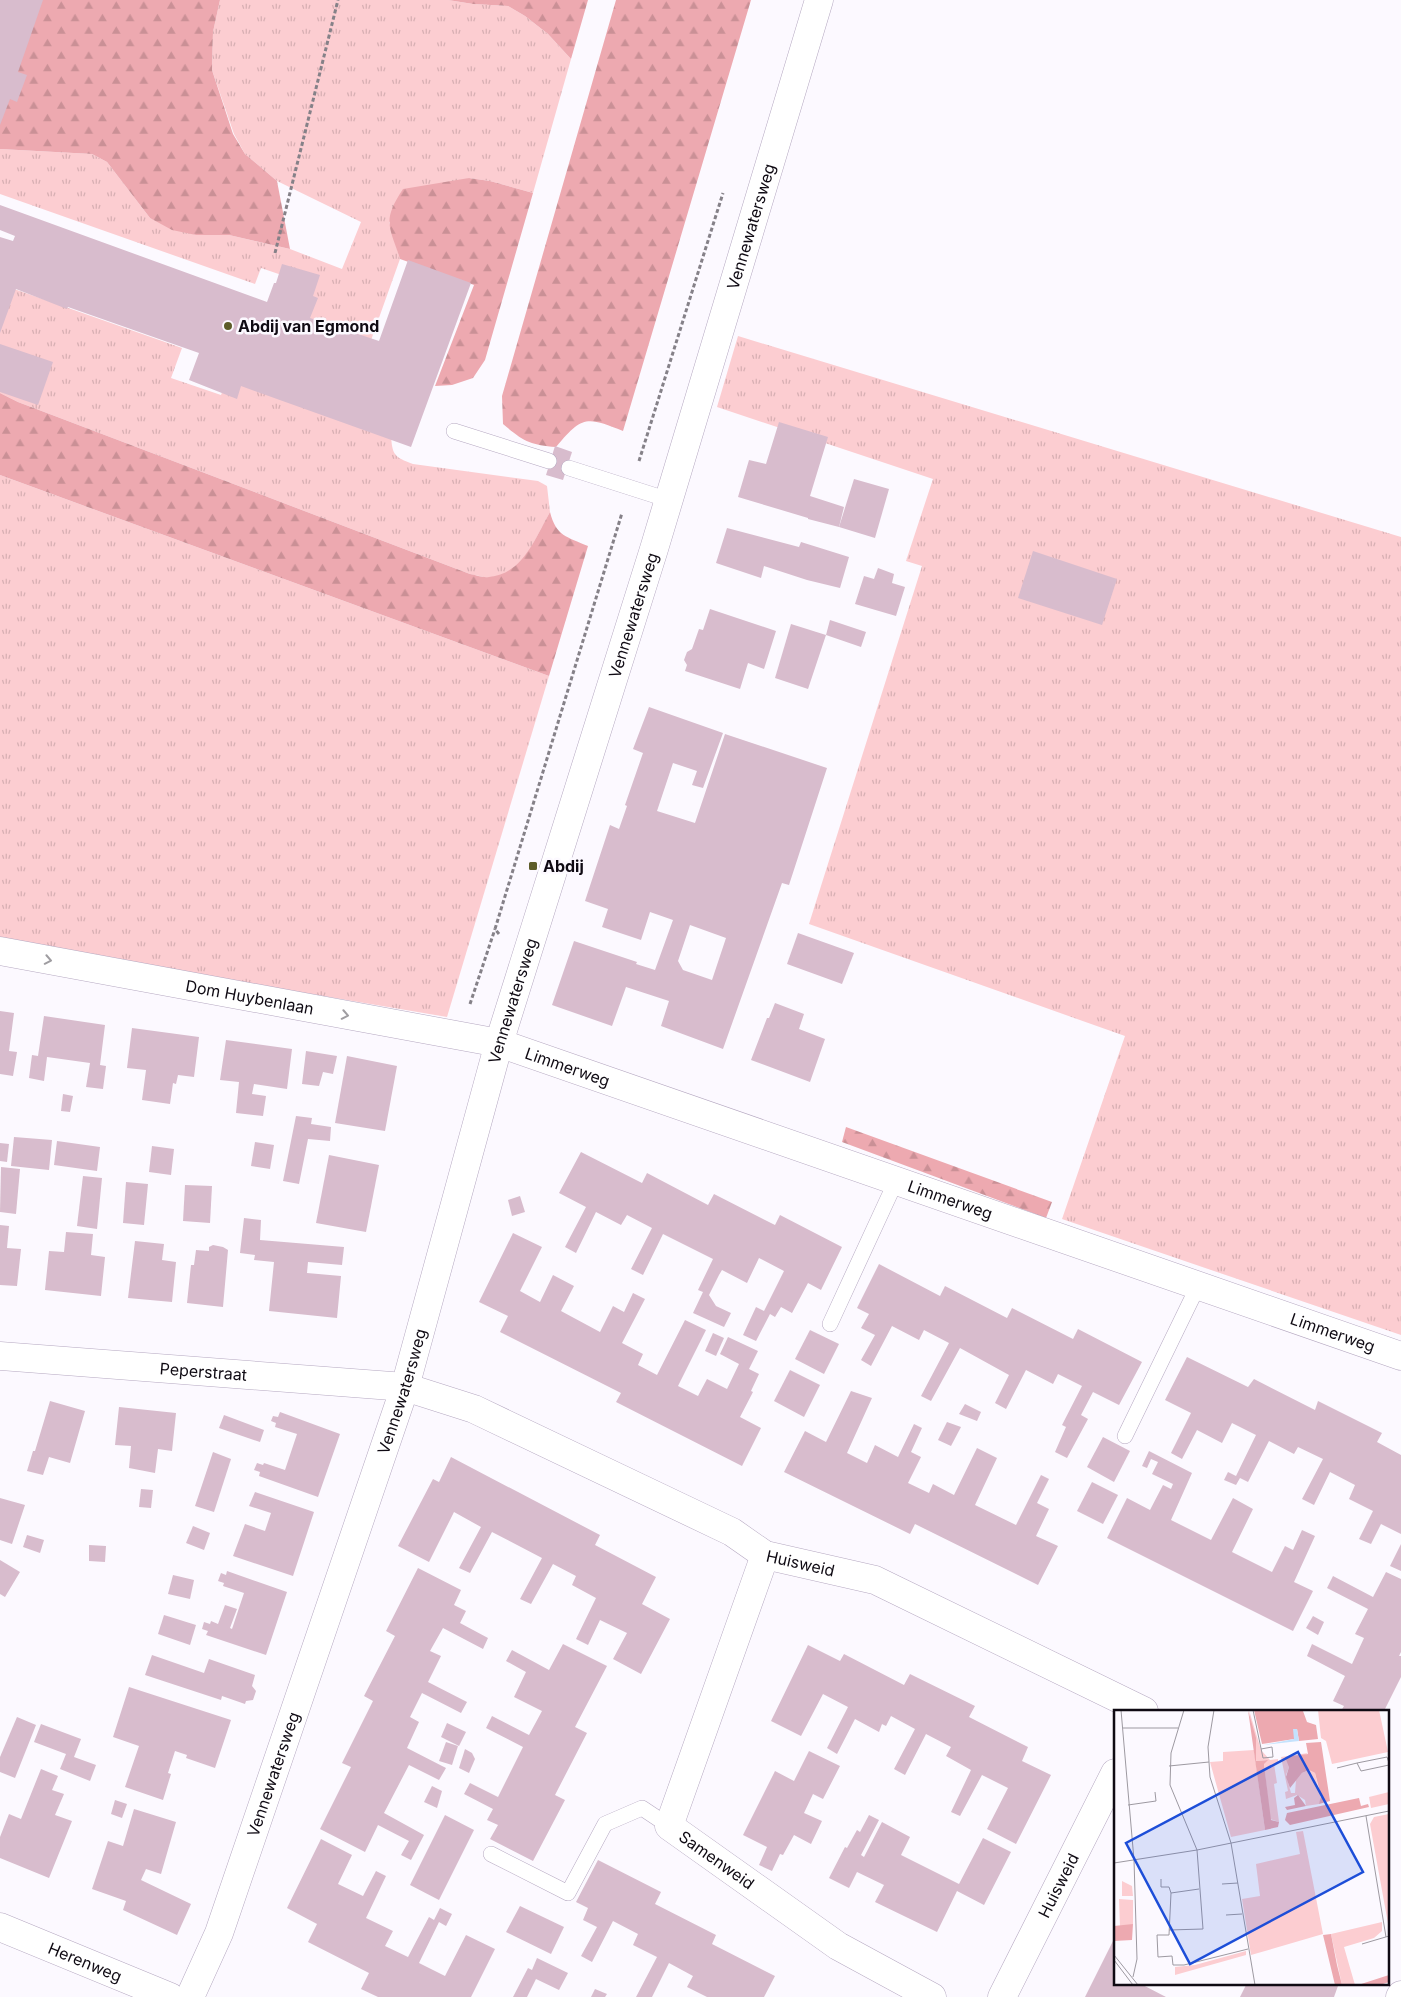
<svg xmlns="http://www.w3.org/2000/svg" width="1401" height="1997" font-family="Inter,sans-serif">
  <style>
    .grass { fill: url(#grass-tufts) }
    .forest { fill: url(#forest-firs) }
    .building { fill: #d8bccd; fill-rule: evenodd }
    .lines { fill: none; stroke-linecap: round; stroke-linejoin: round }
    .lane-casing { stroke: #b5a8c1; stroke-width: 16 }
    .street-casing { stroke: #b5a8c1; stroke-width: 29 }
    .secondary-casing { stroke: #b5a8c1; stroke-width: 29 }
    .path { stroke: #858188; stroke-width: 3; stroke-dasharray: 4 2.5; stroke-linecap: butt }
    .lane { stroke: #fff; stroke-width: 15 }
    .street { stroke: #fff; stroke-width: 28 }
    .secondary { stroke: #fff; stroke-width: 28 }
    .oneway { stroke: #9f9da1 }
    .poi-dot { fill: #5d5c29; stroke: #fcf9ff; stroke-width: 2 }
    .labels { text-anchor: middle; stroke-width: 5; stroke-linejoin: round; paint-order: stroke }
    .street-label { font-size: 16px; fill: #0f0a13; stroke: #fcf9ff }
    .poi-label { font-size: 16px; font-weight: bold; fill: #0f0a13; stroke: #fcf9ff; text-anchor: start }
    .inset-road { fill: none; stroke: #9d99a1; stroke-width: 1 }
    .view { fill: #1d4ed8; fill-opacity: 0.15; stroke: #1d4ed8; stroke-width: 2.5 }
    .inset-edge { fill: none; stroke: #0f0a13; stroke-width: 2.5 }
  </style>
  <defs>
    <pattern id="grass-tufts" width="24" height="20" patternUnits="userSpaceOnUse" patternTransform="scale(1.25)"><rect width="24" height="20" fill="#fccdd1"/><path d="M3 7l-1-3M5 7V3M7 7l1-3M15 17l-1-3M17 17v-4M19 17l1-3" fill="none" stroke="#d7afb3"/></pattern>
    <pattern id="forest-firs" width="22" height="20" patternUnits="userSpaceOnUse" patternTransform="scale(1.25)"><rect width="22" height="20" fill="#eda9b0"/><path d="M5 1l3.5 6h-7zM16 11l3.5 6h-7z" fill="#ca9096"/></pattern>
  </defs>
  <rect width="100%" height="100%" fill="#fcf9ff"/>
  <g class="grass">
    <polygon points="220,0 448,0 473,4 508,6 525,16 548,34 571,59 533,193 490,181 469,178 389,222 400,259 370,343 297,318 308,284 261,268 255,284 0,194 0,149 92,154 107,162 150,218 196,235 229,235 290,249 342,269 361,222 277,181 245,154 234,134 212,70 213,32"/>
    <path d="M0,284L182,348L171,378L221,395L228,377L391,434C392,455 394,457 413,464L538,481L547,486L550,512L526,557L506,574L488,578L470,574L18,402L0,393Z"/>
    <polygon points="738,336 1401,537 1401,1335 1062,1219 1125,1036 809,924 922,566 906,561 933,479 717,407"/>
    <polygon points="0,475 549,676 447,1017 0,941"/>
  </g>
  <g class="forest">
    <polygon points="42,0 220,0 213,32 212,70 233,134 245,154 277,181 290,249 229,235 196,235 172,230 150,218 107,162 92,154 0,149 0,116"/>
    <polygon points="448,0 588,0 571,59 548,34 525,16 508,6 473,4"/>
    <path d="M616,0H751L623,431C586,416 582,416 556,447C530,445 523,441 503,424L502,396Z"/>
    <path d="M469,178L490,181L533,193L485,360L473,378L452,385L435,386L474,285L400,259C389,225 382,221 403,189Z"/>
    <path d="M0,393L18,402L470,574C476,575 483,578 489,577C523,574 535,538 550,512C556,536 567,537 588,546L549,676L0,475Z"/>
    <polygon points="846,1127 1052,1202 1046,1218 842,1142"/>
  </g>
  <g class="building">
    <polygon points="0,0 43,0 18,72 27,75 17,102 10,99 0,125"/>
    <polygon points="0,205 267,302 274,283 276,283 282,264 320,275 313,296 318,298 310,318 379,341 408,260 471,283 411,447 241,386 237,399 189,380 199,353 68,307 67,309 16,289 0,333 0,237 13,241 15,236 0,230"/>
    <polygon points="0,344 53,362 38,405 0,392"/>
    <polygon points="779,422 828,437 810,496 844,507 839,527 808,519 808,518 738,497 749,460 766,464"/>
    <polygon points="555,446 572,452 563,480 546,475"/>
    <polygon points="854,479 889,489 875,538 839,527"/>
    <polygon points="727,528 799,547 801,542 849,557 840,588 807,580 764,566 761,578 716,563"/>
    <polygon points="1033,551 1117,579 1102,625 1018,598"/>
    <polygon points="878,568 894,574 892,583 905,587 896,616 855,604 864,576 874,579"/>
    <polygon points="710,609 776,631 764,669 748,663 740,689 685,671 687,665 684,660 687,652 692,649 699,629 703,630"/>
    <polygon points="830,620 866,632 861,647 826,635"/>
    <polygon points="791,624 826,635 808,689 775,678"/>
    <path d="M649,707L723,733L703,788L692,785L697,771L673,763L657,811L695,823L725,734L827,768L789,885L782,883L723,1049L661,1026L669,1001L626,987L612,1026L552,1005L574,941L637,962L636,964L655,970L673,920L650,912L641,940L602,927L608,909L585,901L610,825L619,829L627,806L625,805L643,753L633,749ZM690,925L726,938L712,980L683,970L678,961Z"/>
    <polygon points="798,933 854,953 842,984 787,964"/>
    <polygon points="775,1003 804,1014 799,1029 825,1039 810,1082 751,1060 767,1018 769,1018"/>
    <polygon points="0,1011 14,1013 9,1051 17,1052 13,1076 0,1074"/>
    <polygon points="44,1016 105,1025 100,1065 106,1066 103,1089 86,1087 90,1063 47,1057 44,1081 29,1078 32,1055 38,1056"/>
    <polygon points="132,1028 199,1037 194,1077 178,1075 176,1084 173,1083 170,1104 142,1100 146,1070 127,1068"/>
    <polygon points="226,1040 292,1049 287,1089 254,1084 252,1094 266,1096 263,1116 236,1113 239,1082 220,1080"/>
    <polygon points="306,1051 337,1056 333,1074 323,1072 319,1086 302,1084"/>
    <polygon points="347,1056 397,1066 385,1131 335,1123"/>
    <polygon points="63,1094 73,1096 70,1112 61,1111"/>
    <polygon points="296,1116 312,1118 311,1124 331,1127 330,1141 308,1139 299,1184 283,1181"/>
    <polygon points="14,1137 52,1140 49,1170 11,1166"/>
    <polygon points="57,1141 100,1147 97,1171 54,1165"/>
    <polygon points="255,1142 274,1145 270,1169 251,1166"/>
    <polygon points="0,1143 9,1144 7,1162 0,1161"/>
    <polygon points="152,1146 174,1149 171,1175 149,1172"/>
    <polygon points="581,1152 642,1183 647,1173 708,1205 714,1194 775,1225 780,1215 842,1247 821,1290 808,1283 792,1313 781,1307 775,1317 770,1314 756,1341 743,1335 756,1307 764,1311 784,1271 759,1258 747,1283 722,1270 719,1275 709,1295 716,1306 731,1313 724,1327 693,1313 703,1292 698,1290 713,1259 663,1234 643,1275 631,1269 652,1228 627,1215 621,1225 596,1212 576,1253 565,1247 586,1207 559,1193"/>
    <polygon points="329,1155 379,1165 366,1232 316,1223"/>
    <polygon points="1,1167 20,1169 16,1214 0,1212"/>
    <polygon points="83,1176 102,1178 97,1229 77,1226"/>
    <polygon points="126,1182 148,1184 144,1225 123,1223"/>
    <polygon points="185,1185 212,1186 210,1223 183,1221"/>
    <polygon points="520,1196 525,1212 512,1216 508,1200"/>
    <polygon points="244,1218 261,1220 260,1240 344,1247 342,1265 308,1262 307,1273 341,1276 337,1318 269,1311 274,1262 254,1260 255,1255 240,1253"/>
    <polygon points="0,1225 9,1226 7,1248 21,1249 17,1286 0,1285"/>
    <polygon points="66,1232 93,1234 91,1255 105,1257 101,1296 45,1290 49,1251 64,1252"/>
    <polygon points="513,1233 542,1247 520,1291 540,1302 553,1275 574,1286 561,1311 600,1332 613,1306 624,1312 633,1293 645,1299 622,1343 643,1354 638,1365 657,1375 685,1320 706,1330 678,1386 698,1396 707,1379 727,1389 739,1364 720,1354 728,1337 758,1351 749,1369 759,1374 751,1391 753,1392 740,1417 761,1428 742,1466 616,1402 621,1393 500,1332 508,1316 479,1302"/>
    <polygon points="135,1241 164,1244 162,1260 176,1262 172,1302 128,1298"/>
    <polygon points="213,1245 223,1247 228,1250 223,1307 187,1303 191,1265 194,1265 196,1250 209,1251 209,1247"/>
    <polygon points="879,1264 940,1296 945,1286 1007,1318 1012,1308 1073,1339 1078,1329 1142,1362 1119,1405 1093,1392 1081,1415 1088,1419 1067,1458 1055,1452 1066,1427 1062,1425 1082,1386 1058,1374 1053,1384 1026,1370 1006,1409 995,1403 1009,1375 960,1348 931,1401 921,1396 949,1343 924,1330 919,1340 892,1326 871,1366 861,1360 875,1335 861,1328 869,1314 857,1308"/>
    <polygon points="810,1330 839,1344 824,1374 795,1359"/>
    <polygon points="713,1333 724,1338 716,1356 705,1351"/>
    <polygon points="1187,1357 1248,1387 1254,1379 1315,1410 1318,1401 1382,1433 1377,1442 1401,1455 1401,1534 1381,1524 1371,1544 1359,1539 1373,1511 1349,1499 1355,1485 1330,1472 1314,1505 1302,1499 1323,1459 1298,1447 1294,1454 1269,1441 1248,1482 1240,1478 1236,1485 1224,1480 1228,1472 1236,1476 1256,1435 1232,1423 1222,1443 1197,1430 1182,1459 1171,1453 1191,1413 1165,1400"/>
    <polygon points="790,1370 820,1385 804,1417 774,1401"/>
    <polygon points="851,1391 872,1398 847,1453 867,1463 875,1445 898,1457 914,1424 922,1428 911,1452 921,1457 908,1483 929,1493 933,1484 954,1495 977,1448 997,1458 975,1505 1016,1525 1041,1475 1049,1479 1037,1503 1049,1509 1036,1536 1058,1546 1038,1585 915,1524 910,1534 784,1472 805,1431 826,1442"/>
    <polygon points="50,1401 85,1411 70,1463 49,1457 43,1475 27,1471 33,1451 35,1451"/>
    <polygon points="965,1404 981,1412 977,1421 959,1414"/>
    <polygon points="119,1407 176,1413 172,1451 158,1449 155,1473 129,1468 131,1446 115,1445"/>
    <polygon points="280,1412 340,1434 318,1497 259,1476 260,1472 254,1470 257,1463 263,1465 264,1463 285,1470 297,1434 275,1427 276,1423 271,1421 273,1416 278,1417"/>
    <polygon points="224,1415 264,1430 260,1442 219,1428"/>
    <polygon points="947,1422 961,1427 951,1446 938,1440"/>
    <polygon points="1103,1437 1130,1451 1114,1482 1087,1467"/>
    <polygon points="1149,1451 1192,1473 1171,1520 1211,1540 1233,1498 1253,1509 1232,1552 1272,1572 1285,1546 1293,1550 1302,1530 1315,1536 1294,1582 1313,1591 1293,1631 1107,1538 1127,1498 1150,1510 1163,1485 1171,1489 1173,1484 1152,1474 1158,1462 1151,1459 1147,1468 1142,1466"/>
    <polygon points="213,1452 231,1459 214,1512 195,1506"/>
    <polygon points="451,1457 600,1535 595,1545 656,1577 642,1604 670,1619 641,1674 613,1659 627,1633 600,1620 588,1645 576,1639 596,1598 572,1585 576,1576 553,1564 531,1604 520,1599 542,1558 492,1532 470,1573 459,1568 481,1527 454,1512 429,1562 398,1546 433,1479 439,1482"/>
    <polygon points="1092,1482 1118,1495 1103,1524 1077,1511"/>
    <polygon points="141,1489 153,1490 151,1508 139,1507"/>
    <polygon points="255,1492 314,1512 293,1576 233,1556 245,1524 265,1531 271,1513 249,1506"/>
    <polygon points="0,1498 25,1505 12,1544 0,1540"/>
    <polygon points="193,1526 210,1533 204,1550 186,1543"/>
    <polygon points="27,1535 44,1540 40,1553 23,1547"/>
    <polygon points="1401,1544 1401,1571 1390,1566"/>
    <polygon points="89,1545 106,1546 105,1562 89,1561"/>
    <polygon points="0,1560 20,1572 5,1597 0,1594"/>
    <polygon points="418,1568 461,1590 454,1605 466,1611 460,1623 488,1638 483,1649 443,1628 430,1651 441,1656 428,1682 467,1702 461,1713 422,1693 410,1717 419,1722 407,1748 446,1768 439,1780 409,1765 384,1813 424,1835 411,1860 401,1855 409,1841 378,1825 365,1852 320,1829 351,1767 342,1763 373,1701 364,1696 395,1636 386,1631"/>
    <polygon points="227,1571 287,1592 266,1655 206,1635 208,1631 202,1629 204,1622 210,1624 211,1621 218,1624 225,1605 237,1609 230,1628 232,1629 244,1593 223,1586 224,1583 218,1581 221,1573 226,1575"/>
    <polygon points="1386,1572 1401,1579 1401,1652 1399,1656 1401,1656 1401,1677 1384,1711 1341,1711 1344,1706 1333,1701 1345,1676 1307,1656 1312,1644 1352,1664 1364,1638 1355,1634 1368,1609 1327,1588 1333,1576 1373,1597"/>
    <polygon points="173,1575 194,1580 190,1599 168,1594"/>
    <polygon points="164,1615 196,1625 190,1645 158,1634"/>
    <polygon points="1313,1616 1324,1622 1318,1635 1306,1628"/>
    <polygon points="563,1644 607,1666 575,1727 587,1733 555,1795 565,1800 533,1861 490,1839 498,1825 487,1820 493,1809 464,1794 470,1783 498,1797 523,1747 486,1728 492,1716 529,1735 542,1711 514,1697 526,1672 506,1661 512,1650 549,1670"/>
    <polygon points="808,1645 840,1661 844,1654 904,1685 910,1674 975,1706 969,1717 1028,1747 1022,1761 1051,1775 1016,1844 987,1829 1008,1788 982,1775 960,1816 951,1812 971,1770 946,1756 951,1747 926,1734 905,1775 894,1769 915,1729 891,1716 886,1726 882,1724 879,1732 855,1719 837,1754 827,1748 848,1707 823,1694 801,1736 771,1721"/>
    <polygon points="152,1655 204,1673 209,1659 255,1675 252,1686 256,1691 253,1700 246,1701 245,1704 222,1696 221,1700 145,1675"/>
    <polygon points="129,1687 231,1720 215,1768 186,1758 187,1755 175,1751 168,1773 171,1774 163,1800 125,1787 139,1746 113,1737"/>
    <polygon points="17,1717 36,1725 15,1778 0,1772 0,1757"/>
    <polygon points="447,1723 466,1732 459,1746 441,1737"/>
    <polygon points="41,1724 81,1739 74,1757 96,1765 90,1781 60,1769 66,1754 34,1742"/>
    <polygon points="446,1742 458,1746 452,1765 439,1761"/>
    <polygon points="465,1749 472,1753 475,1759 469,1773 459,1768"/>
    <polygon points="809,1751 840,1766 823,1799 813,1794 804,1813 822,1821 811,1844 794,1835 783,1855 780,1854 772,1871 759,1865 767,1847 743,1835 775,1771 794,1781"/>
    <polygon points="41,1769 58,1776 52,1790 64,1794 55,1815 72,1821 49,1878 0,1858 0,1837 9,1814 21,1819"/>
    <polygon points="432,1786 442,1791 437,1808 424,1802"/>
    <polygon points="115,1800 127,1804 122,1818 111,1814"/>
    <polygon points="134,1809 176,1822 161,1874 146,1869 141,1880 191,1904 177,1935 123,1910 126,1901 92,1889 108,1841 123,1846"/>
    <polygon points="445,1815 474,1830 439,1900 410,1885"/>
    <polygon points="869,1815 879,1820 861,1855 864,1857 882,1822 910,1837 901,1855 959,1884 983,1838 1011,1852 984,1905 957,1891 937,1932 875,1902 884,1885 857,1872 849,1888 829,1878 845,1847 847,1848 857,1830 860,1832"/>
    <polygon points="321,1839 352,1855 338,1884 363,1896 376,1871 386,1876 366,1918 393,1931 385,1946 408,1957 429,1917 434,1920 440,1908 452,1914 446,1926 439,1922 419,1963 445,1976 466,1935 495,1949 471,1997 378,1997 361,1989 369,1973 308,1942 317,1924 287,1908"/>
    <polygon points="598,1860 661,1892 655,1904 716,1935 712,1944 775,1976 764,1997 707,1997 687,1987 693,1976 669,1963 652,1997 636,1997 657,1957 633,1945 638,1934 613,1921 592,1962 581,1956 597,1927 583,1920 588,1908 576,1902"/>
    <polygon points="520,1906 564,1927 551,1954 506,1932"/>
    <polygon points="1115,1937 1115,1983 1139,1983 1166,1997 1085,1997"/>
    <polygon points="537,1958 568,1973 559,1990 536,1979 527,1997 513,1997 528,1968 532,1970"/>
    <polygon points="1247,1983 1339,1983 1334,1997 1240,1997"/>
    <polygon points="595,1989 607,1994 605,1997 591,1997"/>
  </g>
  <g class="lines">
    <defs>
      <g id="lane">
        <polyline points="454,431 549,461"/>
        <polyline points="569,468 669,500"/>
        <polyline points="830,1324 896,1181"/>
        <polyline points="1125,1436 1198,1286"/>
        <polyline points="491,1854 568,1893 605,1824 642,1808 669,1826"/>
      </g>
      <g id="street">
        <path id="s1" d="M0,951L499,1043L1401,1356"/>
        <path id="s2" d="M0,1356L405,1387L474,1409L732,1532L765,1555L875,1580L1144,1711"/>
        <path id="s3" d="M765,1555L669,1826L838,1946L932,1997"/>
        <path id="s4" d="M1002,1997L1115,1773"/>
        <polyline points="1400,1997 1401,1995"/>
      </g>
      <g id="secondary">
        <path id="s5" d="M0,1927L170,1997"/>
        <path id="s6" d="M190,1997L219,1933L405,1387L499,1043L654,549L819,0"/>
      </g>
    </defs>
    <use href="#lane" class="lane-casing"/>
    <use href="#street" class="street-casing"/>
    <use href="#secondary" class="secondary-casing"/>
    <g class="path">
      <polyline points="275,253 338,0"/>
      <polyline points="639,461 723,193"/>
      <polyline points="499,934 495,929 622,513"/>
      <polyline points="470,1004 495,929"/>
    </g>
    <use href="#lane" class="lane"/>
    <use href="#street" class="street"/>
    <use href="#secondary" class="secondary"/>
  </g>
  <defs><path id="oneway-chevron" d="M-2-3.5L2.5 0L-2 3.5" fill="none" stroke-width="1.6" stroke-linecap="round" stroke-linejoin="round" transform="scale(1.25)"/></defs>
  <g class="oneway">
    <use href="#oneway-chevron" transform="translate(48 960) rotate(11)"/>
    <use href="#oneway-chevron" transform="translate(345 1015) rotate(11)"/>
  </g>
  <g class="poi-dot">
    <circle cx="228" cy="326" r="5"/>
    <rect x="528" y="861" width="10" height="10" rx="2.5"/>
  </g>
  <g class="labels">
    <g class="street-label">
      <text dy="6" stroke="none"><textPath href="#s6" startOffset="1858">Vennewatersweg</textPath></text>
      <text dy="6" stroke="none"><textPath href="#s6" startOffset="1452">Vennewatersweg</textPath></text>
      <text dy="6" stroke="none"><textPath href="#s1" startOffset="254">Dom Huybenlaan</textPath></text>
      <text dy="6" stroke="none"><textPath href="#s6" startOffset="1048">Vennewatersweg</textPath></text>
      <text dy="6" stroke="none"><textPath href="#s1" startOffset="580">Limmerweg</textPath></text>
      <text dy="6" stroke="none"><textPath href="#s1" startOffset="985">Limmerweg</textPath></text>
      <text dy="6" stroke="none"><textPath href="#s1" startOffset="1390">Limmerweg</textPath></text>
      <text dy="6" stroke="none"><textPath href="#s2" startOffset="204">Peperstraat</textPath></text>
      <text dy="6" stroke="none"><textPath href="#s6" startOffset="642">Vennewatersweg</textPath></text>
      <text dy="6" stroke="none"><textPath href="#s2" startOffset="841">Huisweid</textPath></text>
      <text dy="6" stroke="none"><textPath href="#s6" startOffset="238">Vennewatersweg</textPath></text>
      <text dy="6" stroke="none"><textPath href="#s3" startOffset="346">Samenweid</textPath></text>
      <text dy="6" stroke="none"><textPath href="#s4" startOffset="125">Huisweid</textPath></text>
      <text dy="6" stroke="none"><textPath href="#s5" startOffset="92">Herenweg</textPath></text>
    </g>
    <g class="poi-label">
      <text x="238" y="332">Abdij van Egmond</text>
      <text x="543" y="872">Abdij</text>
    </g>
  </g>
  <g transform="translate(1114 1710)">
    <rect width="275" height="275" fill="#fcf9ff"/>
    <path d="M135,0L147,40L156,50L164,49V53L160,54L163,73L160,74L165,112L156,109L150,53L153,50L142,51ZM204,0H265L274,42L218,54L212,31L207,28ZM140,40L151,120L117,127L96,52L109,51V42ZM194,43L175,57L172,65L177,83H181L182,70L188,63L195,60L201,63L207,90L205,94L192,96L191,90L183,85L172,89L171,82L174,81L167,47ZM275,104V219L256,114L260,107ZM189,121L209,224L137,245L128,189L146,186L142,154L186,144L182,122ZM8,171L18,176L19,186H8ZM5,189L19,190V214L15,217H6ZM268,212V221L260,228L230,237L241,275H228L217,224ZM132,241V245L61,265V257L81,255Z" fill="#fccdd1"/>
    <path d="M134,0L142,28V51L154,50L150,54L157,110L165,112L164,117L151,120ZM140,0L189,1L193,12L202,15L204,29L185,31L183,19L180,29L148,34ZM207,32L216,91L205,94L207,86L201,63L195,60L188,63L176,78L172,67L175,57L171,47L194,44L192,33ZM184,85L192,96L173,100L171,97L181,95L180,88ZM245,88L247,96L254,94L255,97L176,115L171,110L173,103ZM19,214L18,230L0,231V216ZM217,224L223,255L228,275H221L209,225ZM275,265V272L266,275H244Z" fill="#eda9b0"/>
    <path d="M275,82V94L257,98L255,87Z" fill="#fccdd1"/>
    <path d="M179,19H183L185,31L149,35L180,29Z" fill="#c4e2fd"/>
    <path class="inset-road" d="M7,0L20,150L23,249L19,267M100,0L94,37L96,67L117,133L141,275M139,0L149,48L159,47L158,37L147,39M9,18H64M275,53L273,47L243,53L247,61L275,55M55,56L95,52M223,58L243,53M14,95L42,91L41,82M252,106L272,227M0,153L83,140L275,101M47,169V177H55L57,183M108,174L124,173M85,179L57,183L55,225H43L44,247L58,246L59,255H70L134,239M112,205L128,204M55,220L89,219L83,140L56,75L57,43L70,0M248,234L275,226M0,245L24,275M0,250L19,275"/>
    <path class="view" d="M184,42L249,162L76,254L12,133Z"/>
    <rect width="275" height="275" class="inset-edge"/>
  </g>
</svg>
